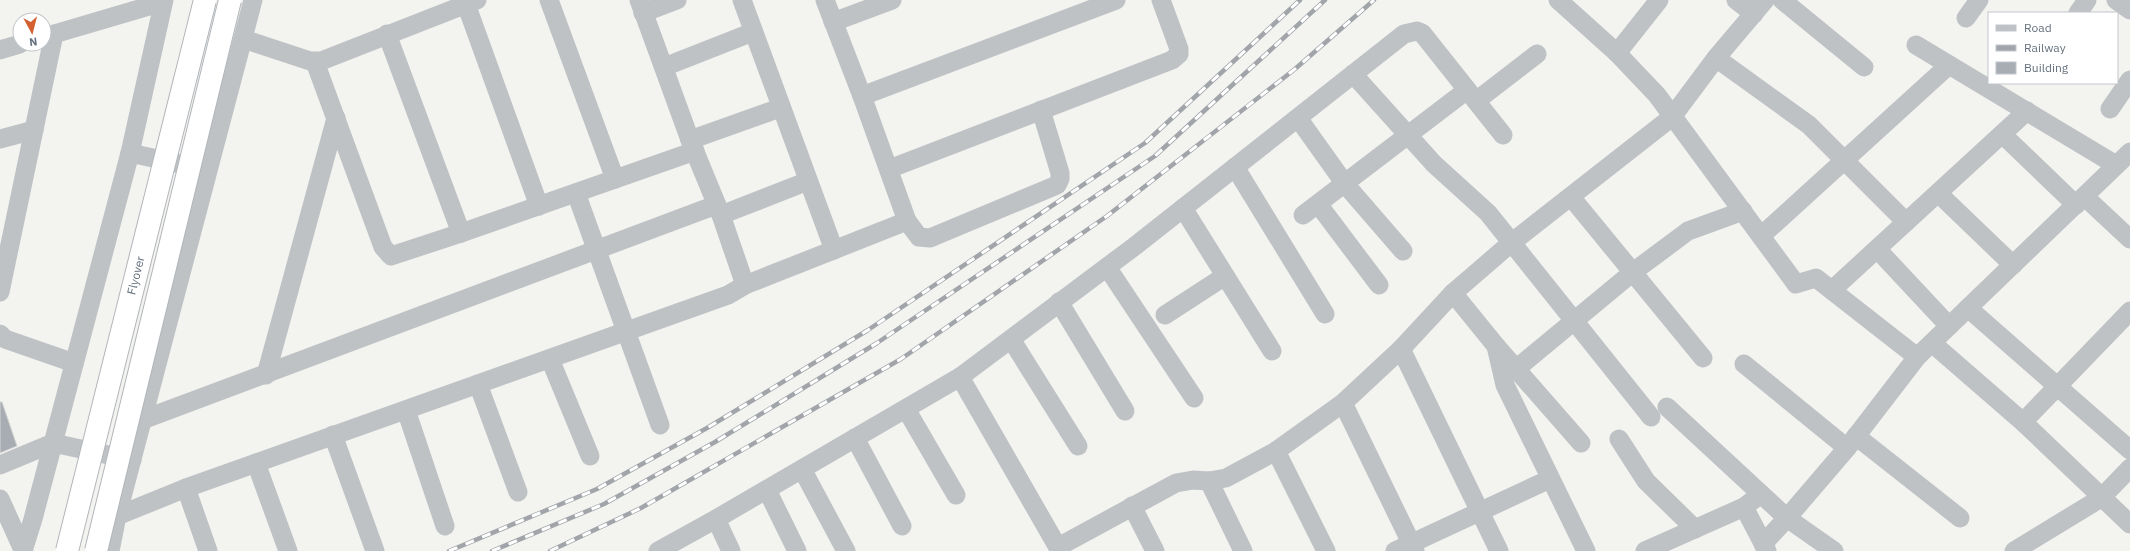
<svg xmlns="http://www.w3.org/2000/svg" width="2130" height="551" font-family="'IBM Plex Sans',sans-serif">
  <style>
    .building { fill: #a7adb2; stroke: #d4d5d3 }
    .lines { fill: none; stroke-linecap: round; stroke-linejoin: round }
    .minor { stroke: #bfc2c5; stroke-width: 19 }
    .rail-casing { stroke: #a1a5aa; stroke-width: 4.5 }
    .rail { stroke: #fff; stroke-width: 3; stroke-dasharray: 9; stroke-linecap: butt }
    .secondary-bridge-casing { stroke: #b2b6ba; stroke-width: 24; stroke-linecap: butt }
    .secondary-bridge { stroke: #fff; stroke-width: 22 }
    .labels { text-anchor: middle; stroke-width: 4; stroke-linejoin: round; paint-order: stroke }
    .street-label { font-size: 12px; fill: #65717e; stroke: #fff }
  </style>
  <rect width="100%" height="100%" fill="#f3f3f0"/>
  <polygon class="building" points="0,402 2,402 17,446 0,453"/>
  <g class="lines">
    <g class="minor">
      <polyline points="549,0 615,179"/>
      <polyline points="639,0 690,140 721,215 745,285"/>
      <polyline points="742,0 834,250"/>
      <polyline points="825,0 862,96"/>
      <polyline points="1558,0 1617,53 1657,95 1796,284 1816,278 1917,357"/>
      <polyline points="1736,0 1754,14"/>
      <polyline points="1782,0 1864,67"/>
      <polyline points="2116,0 2130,10"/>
      <polyline points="466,4 539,206"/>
      <polyline points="643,13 677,0"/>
      <polyline points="2078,13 2087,0"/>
      <polyline points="1966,18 1979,0"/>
      <polyline points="833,22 892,0"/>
      <polyline points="387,34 461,233"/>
      <polyline points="44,37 163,2"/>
      <polyline points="243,39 310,61 321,61 477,0"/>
      <polyline points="1916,45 2116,165"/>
      <polyline points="0,50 20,44"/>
      <polyline points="1617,53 1659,0"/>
      <polyline points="1716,58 1809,125 1906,222"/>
      <polyline points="315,62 383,247 391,256 461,233 695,151"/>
      <polyline points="664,67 753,32"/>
      <polyline points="1353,74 1434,164 1488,213 1651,417"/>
      <polyline points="1476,101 1537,54"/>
      <polyline points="2110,109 2130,80"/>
      <polyline points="1298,118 1345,184 1403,251"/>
      <polyline points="2002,134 2076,205"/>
      <polyline points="0,139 34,130"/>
      <polyline points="690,140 780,108"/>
      <polyline points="130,153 203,169"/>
      <polyline points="1235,167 1325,314"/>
      <polyline points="889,169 1172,60 1179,54 1179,49 1161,0"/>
      <polyline points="576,193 660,425"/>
      <polyline points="1938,193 2013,265"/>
      <polyline points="1571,197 1703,358"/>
      <polyline points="2085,197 2130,239"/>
      <polyline points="1318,204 1379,285"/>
      <polyline points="1183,208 1272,351"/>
      <polyline points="721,215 808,181"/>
      <polyline points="1303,215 1467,90"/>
      <polyline points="907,221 919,237 930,238 1057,185 1060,179 1060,173 1041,110"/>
      <polyline points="1761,236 1949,65"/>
      <polyline points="1877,249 1949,326"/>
      <polyline points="1107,267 1194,398"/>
      <polyline points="1832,290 2027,111"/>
      <polyline points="0,292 54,34"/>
      <polyline points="1453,293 1496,346 1581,443"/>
      <polyline points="1059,302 1125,411"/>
      <polyline points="1968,308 2130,450"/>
      <polyline points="1165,315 1225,276"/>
      <polyline points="0,334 5,339 74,363"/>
      <polyline points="1011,339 1078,446"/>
      <polyline points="1932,343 2023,422 2130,524"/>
      <polyline points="1496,346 1505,385 1586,551"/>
      <polyline points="1401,349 1499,551"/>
      <polyline points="550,359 590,456"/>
      <polyline points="1744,364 1847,448"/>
      <polyline points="1516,369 1633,272 1688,231 1743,211"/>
      <polyline points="266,375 336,118"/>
      <polyline points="960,377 1060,551"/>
      <polyline points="478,384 518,492"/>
      <polyline points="1343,403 1415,551"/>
      <polyline points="1667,407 1761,494"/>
      <polyline points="906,409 956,495"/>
      <polyline points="406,410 445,526"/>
      <polyline points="142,420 716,205"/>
      <polyline points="2023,422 2130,311"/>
      <polyline points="333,435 375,551"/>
      <polyline points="1856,436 1960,518"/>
      <polyline points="855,438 902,526"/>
      <polyline points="1619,439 1646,481 1695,529"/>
      <polyline points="1276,451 1326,551"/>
      <polyline points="256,463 288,551"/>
      <polyline points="0,465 53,443 132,460"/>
      <polyline points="802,469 846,551"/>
      <polyline points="1209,481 1243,551"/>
      <polyline points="186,488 208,551"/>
      <polyline points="767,490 797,551"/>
      <polyline points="0,499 23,550"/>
      <polyline points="1132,506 1155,551"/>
      <polyline points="1744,507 1767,551"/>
      <polyline points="117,516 253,0"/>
      <polyline points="716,519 731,551"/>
      <polyline points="1763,544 1787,518 1847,448 1917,357 2130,152"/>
      <polyline points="1058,547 1176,483 1193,480 1209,481 1226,478 1276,451 1343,403 1401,349 1453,293 1511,243 1672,117 1716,58 1765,0"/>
      <polyline points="23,551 33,519 130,153 164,0"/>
      <polyline points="110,551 117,516 186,488 728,295 745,285 907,221 862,96 1116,0"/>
      <polyline points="658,551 716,519 960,377 1135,246 1404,34 1417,31 1422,33 1503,135"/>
      <polyline points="1395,551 1550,479"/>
      <polyline points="1645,551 1744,507 1761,494 1787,518 1834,551"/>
      <polyline points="2014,551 2101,498 2130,468"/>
    </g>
    <defs>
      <g id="rail">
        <polyline points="449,551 597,489 707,428 868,330 1145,143 1300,0"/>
        <polyline points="492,551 604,504 715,442 877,343 1155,156 1325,0"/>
        <polyline points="550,551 641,508 901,359 1107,216 1295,69 1374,0"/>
      </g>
    </defs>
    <use href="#rail" class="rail-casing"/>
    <use href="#rail" class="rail"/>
    <defs>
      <g id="secondary-bridge">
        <path id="s1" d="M67,551L205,0"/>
        <polyline points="96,551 230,0"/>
      </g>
    </defs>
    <use href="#secondary-bridge" class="secondary-bridge-casing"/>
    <use href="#secondary-bridge" class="secondary-bridge"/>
  </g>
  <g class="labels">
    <g class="street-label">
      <text dy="4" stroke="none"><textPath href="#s1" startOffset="284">Flyover</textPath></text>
    </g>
  </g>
  <rect x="1988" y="12" width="130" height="72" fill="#ffffff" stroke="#c1c6cb"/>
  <rect x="1996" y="25" width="20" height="6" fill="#bfc2c5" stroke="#c1c6cb"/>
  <text x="2024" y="32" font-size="12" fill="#65717e">Road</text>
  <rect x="1996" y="45" width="20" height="6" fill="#a1a5aa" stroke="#c1c6cb"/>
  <text x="2024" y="52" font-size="12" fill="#65717e">Railway</text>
  <rect x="1996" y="62" width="20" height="12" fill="#a7adb2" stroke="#c1c6cb"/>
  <text x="2024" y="72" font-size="12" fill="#65717e">Building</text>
  <g transform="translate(32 32) rotate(173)"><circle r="19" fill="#ffffff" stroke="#c1c6cb"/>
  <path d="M0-3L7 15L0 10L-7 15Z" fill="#d26031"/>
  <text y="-6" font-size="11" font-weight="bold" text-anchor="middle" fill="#65717e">N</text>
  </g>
</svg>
